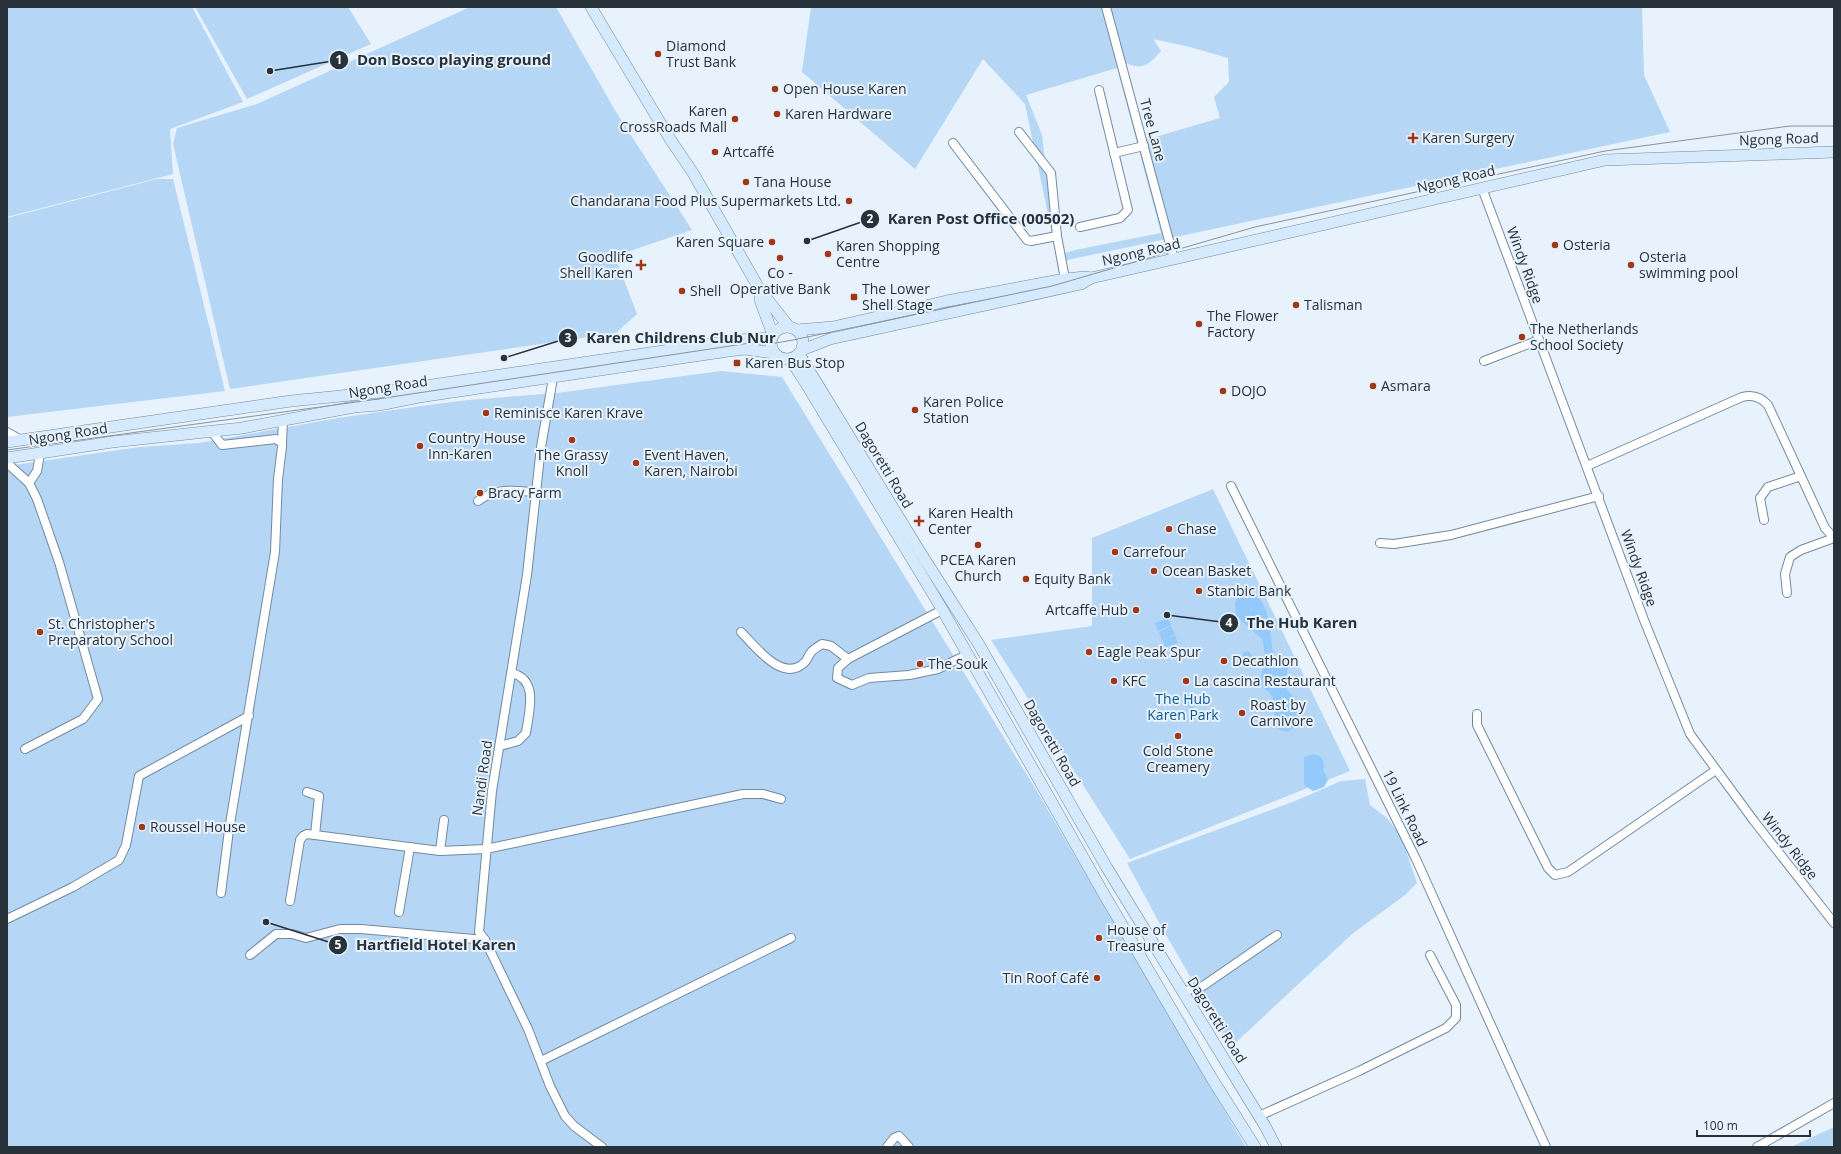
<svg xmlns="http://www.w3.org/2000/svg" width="1841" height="1154" font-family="'Open Sans',sans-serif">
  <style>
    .green { fill: #b5d6f4; fill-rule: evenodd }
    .water { fill: #94cafb }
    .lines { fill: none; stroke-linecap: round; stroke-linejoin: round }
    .minor-casing { stroke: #728aa0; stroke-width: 10 }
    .secondary-casing { stroke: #728aa0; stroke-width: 12 }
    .minor { stroke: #fff; stroke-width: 8 }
    .secondary { stroke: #d5eafc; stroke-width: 11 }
    .tram { stroke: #88939c; stroke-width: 1 }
    .poi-dot { fill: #9f3718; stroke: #e8f2fc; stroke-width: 1.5 }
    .labels { text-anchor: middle; stroke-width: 4; stroke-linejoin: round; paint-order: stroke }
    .poi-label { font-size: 14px; fill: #27323b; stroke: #e8f2fc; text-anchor: start }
    .street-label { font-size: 14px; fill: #27323b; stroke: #e8f2fc }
    .park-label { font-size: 14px; fill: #095a91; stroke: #e8f2fc }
    .leader { fill: none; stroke: #27323b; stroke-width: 1.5 }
    .callout-dot { fill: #27323b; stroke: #e8f2fc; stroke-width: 1.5 }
    .mark-label { font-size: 12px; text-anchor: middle; font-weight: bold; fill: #fff }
    .callout-label { font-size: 15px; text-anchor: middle; font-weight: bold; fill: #27323b; stroke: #e8f2fc; stroke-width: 4; stroke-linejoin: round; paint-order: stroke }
  </style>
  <rect width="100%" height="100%" fill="#e8f2fc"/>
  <g class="green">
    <polygon points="7,7 192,7 243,102 170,129 173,174 7,217"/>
    <polygon points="195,7 348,7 371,44 247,99"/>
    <polygon points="470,7 556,7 616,112 692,230 615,256 637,314 616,333 230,389 173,144 177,128 257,104"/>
    <path d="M811,7H1642L1644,75L1670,132L1058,262L1025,104L983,59L915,169L802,72ZM1153,39L1190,47L1228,58L1229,82L1214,97L1220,118L1145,140L1118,60C1141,70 1145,69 1161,51ZM1117,68L1161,233L1075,250L1059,255L1051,212L1042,135L1026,95Z"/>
    <polygon points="157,179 173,179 225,391 7,417 7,218"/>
    <polygon points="721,371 782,377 1035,788 1246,1147 7,1147 7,466 140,447 199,443 338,418 421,406 468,400 557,393"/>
    <polygon points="1213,489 1350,771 1130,859 991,640 1092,626 1092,538"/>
    <polygon points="1365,779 1370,805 1387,818 1401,836 1417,883 1405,895 1352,934 1231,1047 1162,928 1127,863 1295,801 1341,781"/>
    <polygon points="1834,1127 1834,1147 1791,1147"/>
  </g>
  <g class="water">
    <path d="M1244,591C1274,596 1268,633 1274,656L1288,668L1285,686C1289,695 1298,699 1303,707L1302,721L1288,732C1264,729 1281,709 1271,695C1267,689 1262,688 1259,681L1265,661L1263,640L1236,616L1235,603L1239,593Z"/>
    <polygon points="1168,618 1171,625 1158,631 1155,623"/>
    <polygon points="1171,626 1175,634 1162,640 1159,632"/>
    <polygon points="1175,635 1178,643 1165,648 1162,640"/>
    <circle cx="1247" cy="656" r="4.5"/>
    <polygon points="1188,693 1198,717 1194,719 1184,695"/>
    <path d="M1313,754C1322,755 1326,762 1323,770L1328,780L1324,787L1313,791L1304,785V757Z"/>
  </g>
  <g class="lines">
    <defs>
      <g id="minor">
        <polyline points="1106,7 1174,259"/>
        <polyline points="1019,132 1051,173 1057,236 1065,279"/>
        <polyline points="953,143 1027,240 1031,241 1057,236"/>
        <polyline points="1114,153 1144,146"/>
        <polyline points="1482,188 1644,620 1690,734 1754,821 1834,923"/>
        <polyline points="1080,227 1120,218 1128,210 1099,90"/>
        <polyline points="1484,361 1539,340"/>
        <polyline points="553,378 541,447 527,575 492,791 479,932 485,940 528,1029 550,1086 565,1116 574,1126 602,1147"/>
        <polyline points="7,432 21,440"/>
        <polyline points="212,432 222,445 276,439 282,443 282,447 278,479 275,552 229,830 221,893"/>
        <polyline points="282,443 283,420"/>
        <polyline points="7,463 29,483 37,499 59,562 98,699 83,719 25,749"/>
        <path d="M1587,466L1742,397C1753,394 1761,397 1768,405L1825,528L1834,538"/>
        <polyline points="29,483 37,471 40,454"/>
        <polyline points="1231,486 1416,859 1546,1147"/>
        <path d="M478,501C497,487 513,491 536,492"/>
        <polyline points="1764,520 1760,498 1768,487 1801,476"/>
        <polyline points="1380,543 1394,544 1451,535 1599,496"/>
        <polyline points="1787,593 1785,574 1790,557 1801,550 1834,538"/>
        <polyline points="942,610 848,659 838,668 837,678 852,685 869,678 909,675 938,669 966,655"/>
        <path d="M741,632C756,647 783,684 805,662C808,659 809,654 812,651C814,649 819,646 822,644L831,646L848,659"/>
        <polyline points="1477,714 1477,725 1548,868 1555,875 1568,872 1716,770"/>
        <path d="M500,746L518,741L526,733C529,711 539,680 512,673"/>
        <polyline points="307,792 319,796 315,835"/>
        <polyline points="440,851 444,820"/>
        <polyline points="290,901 300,840 303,836 307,834 440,851 486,849 743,794 763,794 781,799"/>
        <polyline points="399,912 410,847"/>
        <polyline points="7,919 73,887 119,860 126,845 139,776 249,716"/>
        <polyline points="250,955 276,934 292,934 306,938 340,929 361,929 485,940"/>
        <polyline points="1182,992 1203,986 1277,935"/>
        <polyline points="541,1061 791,938"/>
        <polyline points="1259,1116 1359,1071 1446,1028 1456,1018 1456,1005 1430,955"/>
        <polyline points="887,1147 894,1138 899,1136 909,1147"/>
        <polyline points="1757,1147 1834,1103"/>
      </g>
      <g id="secondary">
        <polyline points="591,7 670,139 693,173 760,290 789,327"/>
        <polyline points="760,290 760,300 773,335"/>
        <circle cx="787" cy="343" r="16"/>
        <polyline points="797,330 833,327 947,301 1065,279 1085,277 1091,278"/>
        <polyline points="802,350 830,339 1081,284 1091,278 1605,160 1834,152"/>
        <polyline points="799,354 920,552 978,643 1107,868 1265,1126 1276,1147"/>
        <polyline points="790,359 805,382 939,604 1105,896 1211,1077 1255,1147"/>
        <polyline points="7,442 291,401 391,391 738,340 771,338"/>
        <polyline points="7,458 112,442 242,428 354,407 379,405 419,397 728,351 745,349 774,353"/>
      </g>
    </defs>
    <use href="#minor" class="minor-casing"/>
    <use href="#secondary" class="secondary-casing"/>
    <use href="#minor" class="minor"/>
    <use href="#secondary" class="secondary"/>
    <polyline class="tram" points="7,450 378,399 750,343 776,343 793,340 1052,286 1255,227 1605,151 1790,126 1834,126"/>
  </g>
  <g class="poi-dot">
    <circle cx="658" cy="54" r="4"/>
    <circle cx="775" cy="89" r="4"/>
    <circle cx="777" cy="114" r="4"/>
    <circle cx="735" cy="119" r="4"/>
    <path d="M1411 132h4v4h4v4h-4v4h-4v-4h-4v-4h4z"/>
    <circle cx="715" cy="152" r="4"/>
    <circle cx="746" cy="182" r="4"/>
    <circle cx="849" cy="201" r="4"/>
    <circle cx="772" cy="242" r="4"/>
    <circle cx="1555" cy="245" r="4"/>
    <circle cx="828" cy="254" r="4"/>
    <circle cx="780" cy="258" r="4"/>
    <path d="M639 259h4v4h4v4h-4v4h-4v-4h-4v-4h4z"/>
    <circle cx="1631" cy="265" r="4"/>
    <circle cx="682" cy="291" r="4"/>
    <rect x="850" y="293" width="8" height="8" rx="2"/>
    <circle cx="1296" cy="305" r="4"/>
    <circle cx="1199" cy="324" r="4"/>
    <circle cx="1522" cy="337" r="4"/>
    <rect x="733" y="359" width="8" height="8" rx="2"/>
    <circle cx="1373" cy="386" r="4"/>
    <circle cx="1223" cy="391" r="4"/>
    <circle cx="915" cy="410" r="4"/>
    <circle cx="486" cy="413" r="4"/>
    <circle cx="572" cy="440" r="4"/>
    <circle cx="420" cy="446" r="4"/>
    <circle cx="636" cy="463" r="4"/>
    <circle cx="480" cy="493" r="4"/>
    <path d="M917 515h4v4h4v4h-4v4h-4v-4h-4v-4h4z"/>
    <circle cx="1169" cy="529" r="4"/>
    <circle cx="978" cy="545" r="4"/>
    <circle cx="1115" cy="552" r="4"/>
    <circle cx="1154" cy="571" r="4"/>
    <circle cx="1026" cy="579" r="4"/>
    <circle cx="1199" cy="591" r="4"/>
    <circle cx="1136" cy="610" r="4"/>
    <circle cx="40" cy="632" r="4"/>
    <circle cx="1089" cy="652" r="4"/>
    <circle cx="1224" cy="661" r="4"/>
    <circle cx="920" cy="664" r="4"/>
    <circle cx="1114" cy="681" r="4"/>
    <circle cx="1186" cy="681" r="4"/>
    <circle cx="1242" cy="713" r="4"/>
    <circle cx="1178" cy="736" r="4"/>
    <circle cx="142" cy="827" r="4"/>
    <circle cx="1099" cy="938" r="4"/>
    <circle cx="1097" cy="978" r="4"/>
  </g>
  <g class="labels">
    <g class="poi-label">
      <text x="666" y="51">Diamond<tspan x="666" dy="16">Trust Bank</tspan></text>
      <text x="783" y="94">Open House Karen</text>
      <text x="727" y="116" text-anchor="end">Karen<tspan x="727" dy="16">CrossRoads Mall</tspan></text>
      <text x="785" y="119">Karen Hardware</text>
      <text x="1422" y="143">Karen Surgery</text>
      <text x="723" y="157">Artcaffé</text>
      <text x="754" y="187">Tana House</text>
      <text x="841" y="206" text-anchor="end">Chandarana Food Plus Supermarkets Ltd.</text>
      <text x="764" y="247" text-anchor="end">Karen Square</text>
      <text x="1563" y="250">Osteria</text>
      <text x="836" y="251">Karen Shopping<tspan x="836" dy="16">Centre</tspan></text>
      <text x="633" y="262" text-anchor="end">Goodlife<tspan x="633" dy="16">Shell Karen</tspan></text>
      <text x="1639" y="262">Osteria<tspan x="1639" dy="16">swimming pool</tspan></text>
      <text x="780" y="278" text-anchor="middle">Co -<tspan x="780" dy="16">Operative Bank</tspan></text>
      <text x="862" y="294">The Lower<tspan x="862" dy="16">Shell Stage</tspan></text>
      <text x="690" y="296">Shell</text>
      <text x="1304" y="310">Talisman</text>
      <text x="1207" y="321">The Flower<tspan x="1207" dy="16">Factory</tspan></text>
      <text x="1530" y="334">The Netherlands<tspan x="1530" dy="16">School Society</tspan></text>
      <text x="745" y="368">Karen Bus Stop</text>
      <text x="1381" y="391">Asmara</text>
      <text x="1231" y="396">DOJO</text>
      <text x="923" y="407">Karen Police<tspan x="923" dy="16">Station</tspan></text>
      <text x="494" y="418">Reminisce Karen Krave</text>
      <text x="428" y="443">Country House<tspan x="428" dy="16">Inn-Karen</tspan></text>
      <text x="572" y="460" text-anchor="middle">The Grassy<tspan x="572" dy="16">Knoll</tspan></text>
      <text x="644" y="460">Event Haven,<tspan x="644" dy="16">Karen, Nairobi</tspan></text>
      <text x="488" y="498">Bracy Farm</text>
      <text x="928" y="518">Karen Health<tspan x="928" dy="16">Center</tspan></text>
      <text x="1177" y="534">Chase</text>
      <text x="1123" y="557">Carrefour</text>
      <text x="978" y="565" text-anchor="middle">PCEA Karen<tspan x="978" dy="16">Church</tspan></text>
      <text x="1162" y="576">Ocean Basket</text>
      <text x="1034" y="584">Equity Bank</text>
      <text x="1207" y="596">Stanbic Bank</text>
      <text x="1128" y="615" text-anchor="end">Artcaffe Hub</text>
      <text x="48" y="629">St. Christopher's<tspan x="48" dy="16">Preparatory School</tspan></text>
      <text x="1097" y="657">Eagle Peak Spur</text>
      <text x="1232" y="666">Decathlon</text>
      <text x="928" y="669">The Souk</text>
      <text x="1122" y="686">KFC</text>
      <text x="1194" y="686">La cascina Restaurant</text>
      <text x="1250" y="710">Roast by<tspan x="1250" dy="16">Carnivore</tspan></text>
      <text x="1178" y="756" text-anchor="middle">Cold Stone<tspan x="1178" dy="16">Creamery</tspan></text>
      <text x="150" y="832">Roussel House</text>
      <text x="1107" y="935">House of<tspan x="1107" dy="16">Treasure</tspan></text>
      <text x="1089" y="983" text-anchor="end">Tin Roof Café</text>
    </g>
    <g class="street-label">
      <text transform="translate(1153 130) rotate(75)" y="5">Tree Lane</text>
      <text transform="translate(1779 139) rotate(-2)" y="5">Ngong Road</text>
      <text transform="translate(1456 179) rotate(-13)" y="5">Ngong Road</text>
      <text transform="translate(1141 252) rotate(-13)" y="5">Ngong Road</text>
      <text transform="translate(1525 265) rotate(70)" y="5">Windy Ridge</text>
      <text transform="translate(388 387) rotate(-9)" y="5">Ngong Road</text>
      <text transform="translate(68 434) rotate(-9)" y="5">Ngong Road</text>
      <text transform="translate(884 465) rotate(59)" y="5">Dagoretti Road</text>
      <text transform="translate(1639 568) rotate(70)" y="5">Windy Ridge</text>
      <text transform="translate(1052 743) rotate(60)" y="5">Dagoretti Road</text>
      <text transform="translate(482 778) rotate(-82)" y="5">Nandi Road</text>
      <text transform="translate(1405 808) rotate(64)" y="5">19 Link Road</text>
      <text transform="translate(1790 846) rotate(52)" y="5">Windy Ridge</text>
      <text transform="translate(1217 1020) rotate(58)" y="5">Dagoretti Road</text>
    </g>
    <g class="park-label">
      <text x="1183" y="704">The Hub<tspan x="1183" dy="16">Karen Park</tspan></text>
    </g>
  </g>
  <path class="leader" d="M270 71L339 60M807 241L870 219M504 358L568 338M1167 615L1229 623M266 922L338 945"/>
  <g class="callout-dot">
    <circle cx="270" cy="71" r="4"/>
    <circle cx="807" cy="241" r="4"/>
    <circle cx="504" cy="358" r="4"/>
    <circle cx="1167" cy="615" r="4"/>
    <circle cx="266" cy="922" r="4"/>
    <circle cx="339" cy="60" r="10"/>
    <circle cx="870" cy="219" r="10"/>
    <circle cx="568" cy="338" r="10"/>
    <circle cx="1229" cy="623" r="10"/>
    <circle cx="338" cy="945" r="10"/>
  </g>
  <g class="mark-label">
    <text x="339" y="64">1</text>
    <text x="870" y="223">2</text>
    <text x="568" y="342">3</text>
    <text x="1229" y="627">4</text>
    <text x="338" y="949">5</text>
  </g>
  <g class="callout-label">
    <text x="454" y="65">Don Bosco playing ground</text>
    <text x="981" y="224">Karen Post Office (00502)</text>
    <text x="681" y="343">Karen Childrens Club Nur</text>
    <text x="1302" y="628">The Hub Karen</text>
    <text x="436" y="950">Hartfield Hotel Karen</text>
  </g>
  <rect width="1841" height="1154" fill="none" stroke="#27323b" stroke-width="16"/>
  <path d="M1697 1130v6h113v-6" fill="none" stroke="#27323b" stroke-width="2"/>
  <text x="1703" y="1130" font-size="12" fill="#27323b" stroke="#e8f2fc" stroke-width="3" paint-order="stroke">100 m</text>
</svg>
